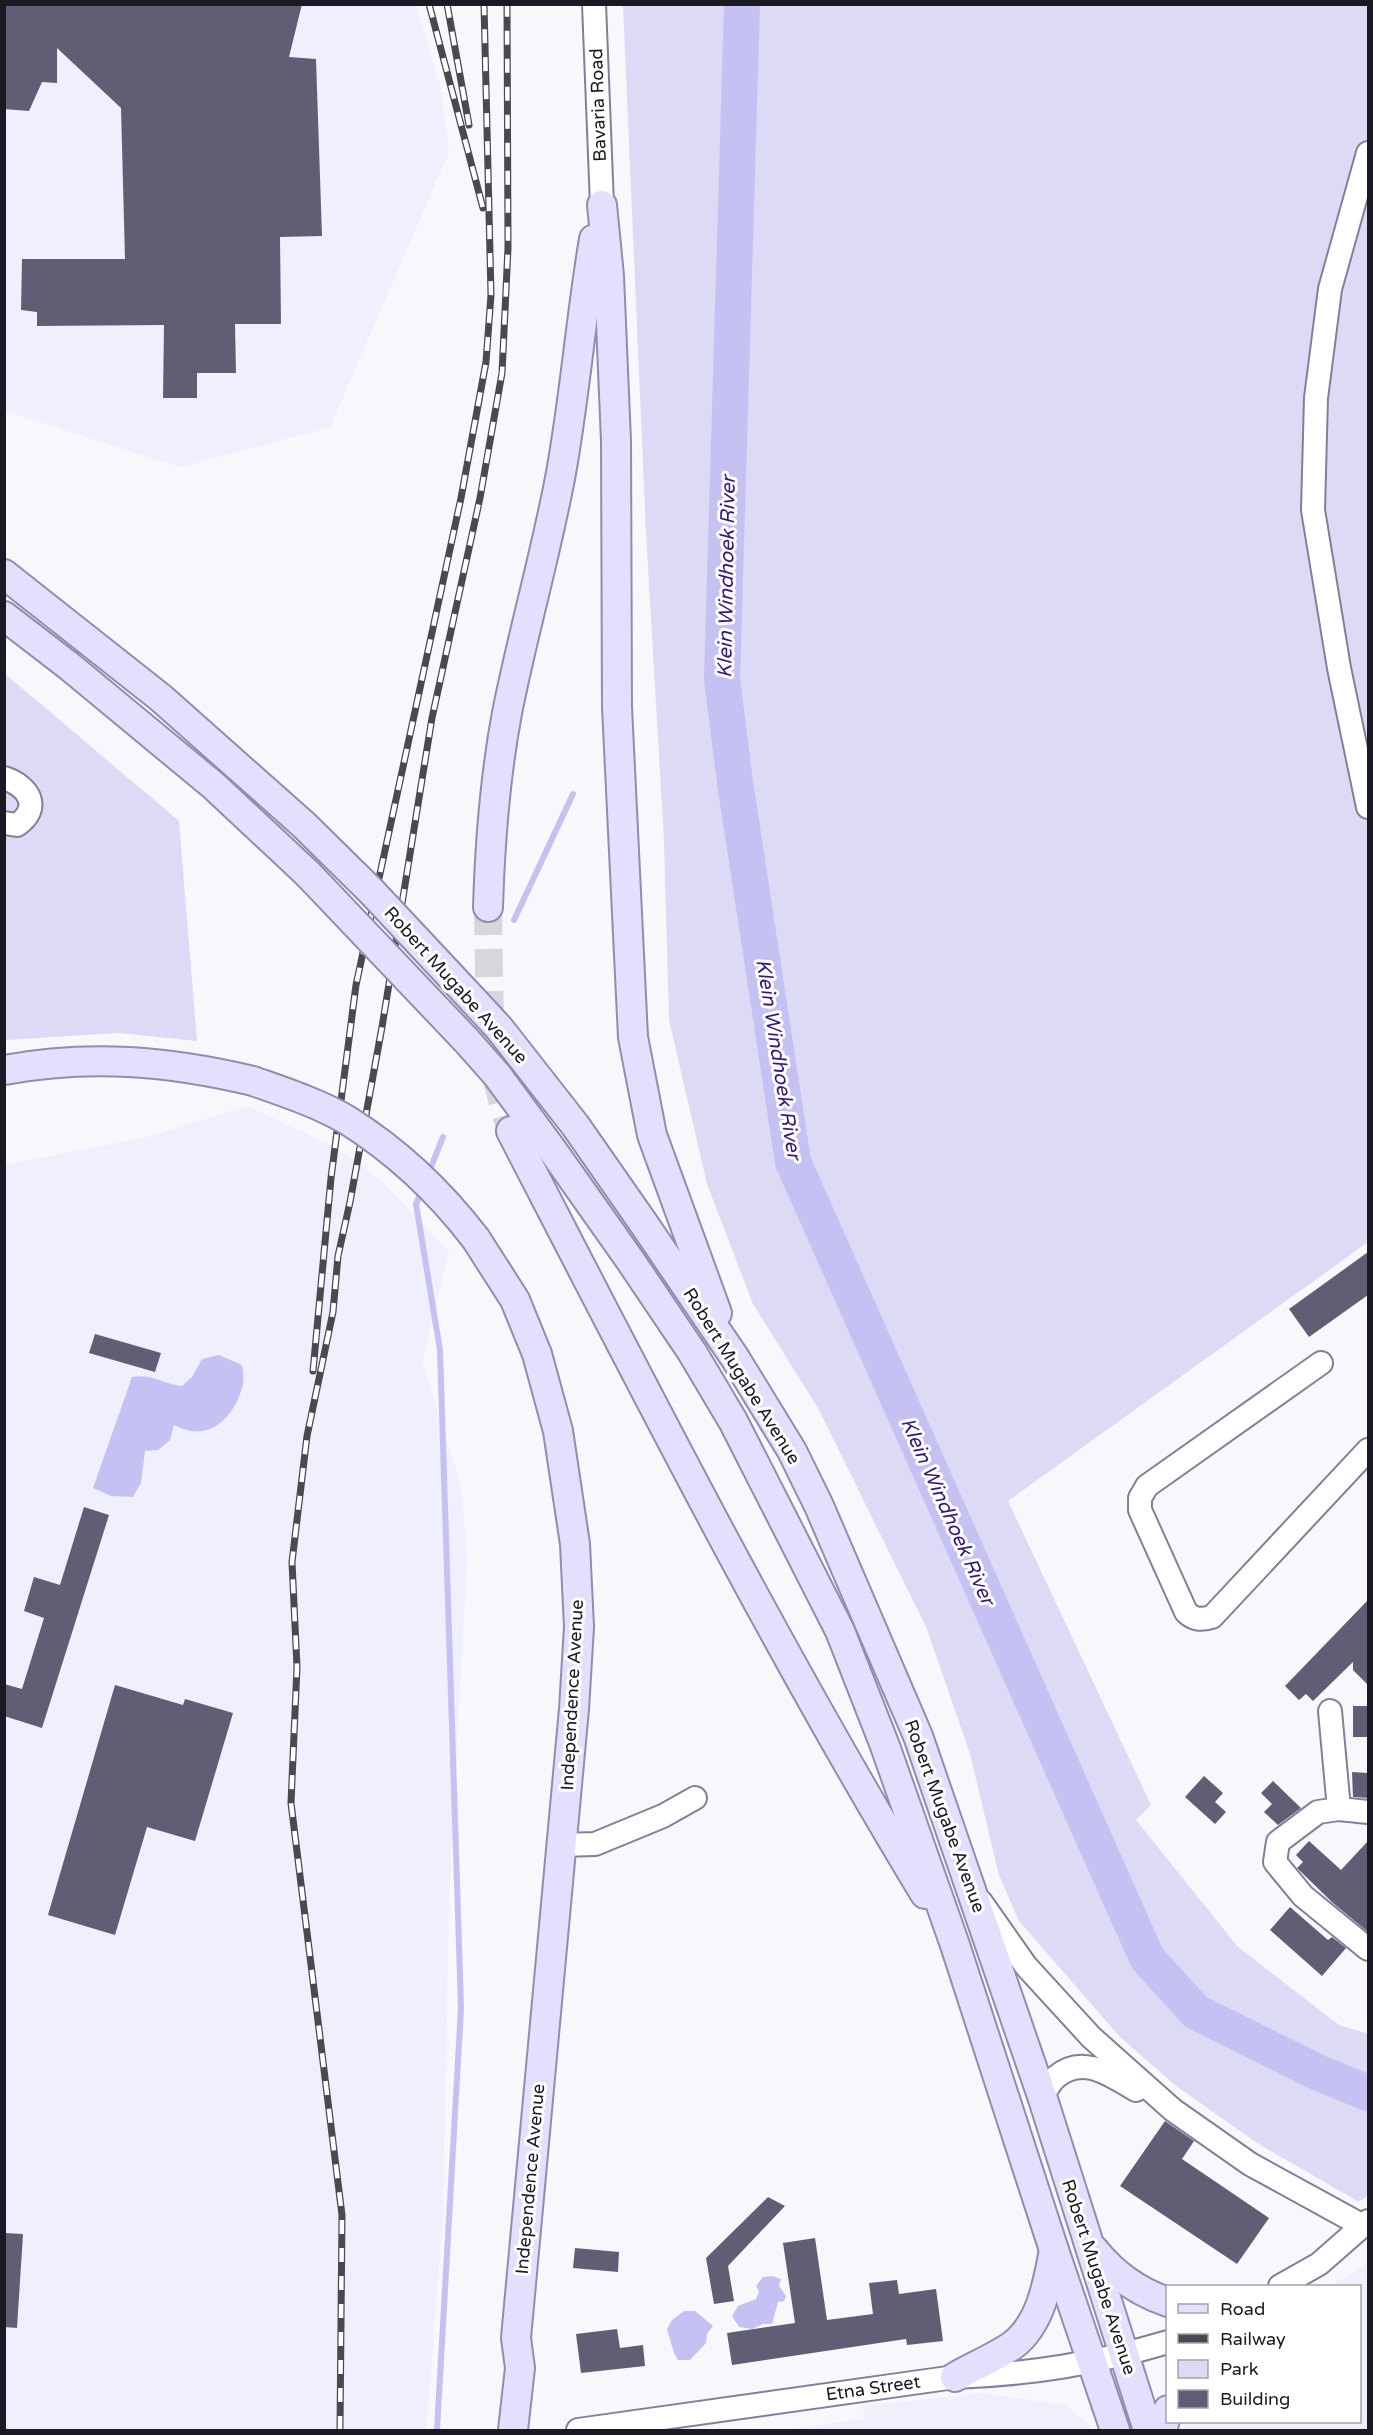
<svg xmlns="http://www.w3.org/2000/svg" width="1373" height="2435" font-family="'Varela Round',sans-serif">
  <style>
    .built { fill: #efeffd }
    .green { fill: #dcdaf5 }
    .forest { fill: #c5c1f2 }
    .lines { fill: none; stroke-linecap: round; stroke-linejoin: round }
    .stream { stroke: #c5c1f2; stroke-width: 6 }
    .river { stroke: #c5c1f2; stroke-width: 36 }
    .building { fill: #605e75 }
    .major-tunnel { stroke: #d6d6dc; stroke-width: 28; stroke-dasharray: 28 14; stroke-linecap: butt }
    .minor-casing { stroke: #828099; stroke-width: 26 }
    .major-casing { stroke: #908daf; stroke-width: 32 }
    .minor { stroke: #fff; stroke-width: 22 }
    .major { stroke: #e2e0fc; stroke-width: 28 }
    .rail-casing { stroke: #4a4952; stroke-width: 7 }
    .rail { stroke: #fff; stroke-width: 4.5; stroke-dasharray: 14; stroke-linecap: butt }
    .major-bridge-casing { stroke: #908daf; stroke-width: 32; stroke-linecap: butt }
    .major-bridge { stroke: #e2e0fc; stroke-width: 28 }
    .labels { text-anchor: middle; stroke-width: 6; stroke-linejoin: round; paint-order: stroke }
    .street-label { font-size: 18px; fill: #1b1a24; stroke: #fff }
    .water-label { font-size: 20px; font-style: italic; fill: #351b76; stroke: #fff }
  </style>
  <rect width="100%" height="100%" fill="#f7f7fc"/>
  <g class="built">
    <polygon points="5,5 416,5 441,90 449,152 330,427 180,467 5,411"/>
    <polygon points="247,1106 333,1146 379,1179 449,1251 422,1361 461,1486 467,1558 449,1898 443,2215 426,2430 5,2430 5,1165 148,1137"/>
    <polygon points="1368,2262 1368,2430 1183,2430 1185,2422 1360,2422 1360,2286 1331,2286"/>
    <polygon points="981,2393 1065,2405 1089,2425 1091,2430 780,2430 865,2419 862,2406"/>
  </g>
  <g class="green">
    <polygon points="623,5 1368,5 1368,1242 1008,1501 1151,1805 1136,1820 1238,1947 1339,2025 1368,2034 1368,2195 1359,2202 1257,2143 1175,2085 1120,2037 1019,1921 999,1875 970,1754 927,1629 818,1408 753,1304 707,1184 669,1020 664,840 646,533"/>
    <polygon points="4,673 179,821 197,1041 119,1033 5,1040"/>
  </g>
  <g class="forest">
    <path d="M219,1355L242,1365C243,1371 244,1379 243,1384C235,1418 208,1444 174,1425L170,1440L158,1450L145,1451L141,1483L133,1497L111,1496L93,1488L132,1377C152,1373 163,1384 182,1386L192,1377L202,1359Z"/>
    <polygon points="772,2276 781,2279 779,2286 786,2296 784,2301 778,2302 772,2324 763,2324 752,2329 739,2327 732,2316 738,2306 756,2299 759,2292 756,2286 763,2277"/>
    <polygon points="684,2311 695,2311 713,2326 707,2334 706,2343 690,2360 678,2360 674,2353 667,2329 672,2320"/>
  </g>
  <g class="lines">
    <g class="stream">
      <polyline points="514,920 573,794"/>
      <polyline points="429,1172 443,1137"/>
      <polyline points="422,1190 416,1204 440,1350 461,2008 437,2430"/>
    </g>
    <polyline class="river" points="742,4 722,679 735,782 793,1162 1147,1958 1196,2012 1319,2073 1368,2093"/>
  </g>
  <g class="building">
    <polygon points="4,4 302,4 289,57 316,59 322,236 280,237 281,324 235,324 236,373 197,373 197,398 163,398 164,325 37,326 37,312 21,310 22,259 125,259 121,108 57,48 57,83 42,82 29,111 4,109"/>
    <polygon points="1368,1252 1368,1295 1309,1337 1289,1309"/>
    <polygon points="95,1334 161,1353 155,1372 89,1353"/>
    <polygon points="84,1507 109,1515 42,1728 4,1716 4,1684 22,1689 44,1618 24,1611 34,1577 60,1585"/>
    <polygon points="1368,1600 1368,1685 1353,1670 1353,1662 1313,1701 1306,1694 1299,1700 1285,1686"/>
    <polygon points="115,1685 183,1705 185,1699 233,1713 195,1841 147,1827 115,1935 48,1915"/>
    <rect x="1353" y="1706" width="15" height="31"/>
    <polygon points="1352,1772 1368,1773 1368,1798 1353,1797"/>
    <polygon points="1204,1776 1223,1793 1215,1802 1226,1812 1215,1824 1185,1797"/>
    <polygon points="1273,1781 1301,1808 1278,1825 1264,1812 1272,1804 1261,1793"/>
    <polygon points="1309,1841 1341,1870 1368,1841 1368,1932 1333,1903 1297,1868 1303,1862 1296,1855"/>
    <polygon points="1290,1907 1328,1940 1332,1937 1346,1948 1322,1976 1270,1930"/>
    <polygon points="1165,2121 1194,2141 1182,2159 1269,2218 1237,2264 1120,2186"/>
    <polygon points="768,2197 785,2206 728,2266 734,2301 714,2304 706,2258"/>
    <polygon points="4,2233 23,2234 17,2328 4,2327"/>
    <polygon points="815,2238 827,2320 873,2314 869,2283 897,2280 899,2294 936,2289 943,2341 907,2345 906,2339 732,2365 727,2333 795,2323 783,2243"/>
    <polygon points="575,2248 619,2252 618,2272 573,2268"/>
    <polygon points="617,2329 620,2348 643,2345 645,2366 581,2373 576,2334"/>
  </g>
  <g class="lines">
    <polyline class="major-tunnel" points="488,907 490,1036 493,1067 511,1131"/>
    <defs>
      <g id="minor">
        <polyline points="594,4 602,205"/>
        <polyline points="1368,153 1330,289 1316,398 1313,510 1339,668 1368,807"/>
        <path d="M4,778C29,786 42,808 17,825L4,823"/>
        <path d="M1321,1363L1147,1486L1140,1498V1510L1186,1612C1194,1620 1201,1620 1212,1617L1368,1450"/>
        <polyline points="1330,1711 1339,1809"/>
        <polyline points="1368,1812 1339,1809 1318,1812 1278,1842 1275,1862 1303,1896 1368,1949"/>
        <polyline points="561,1845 595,1844 663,1816 695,1798"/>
        <polyline points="981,1902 1026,1966 1091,2037 1173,2110 1250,2164 1363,2226"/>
        <path d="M1042,2096C1046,2091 1050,2082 1056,2077C1083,2054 1110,2075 1136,2090"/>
        <polyline points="1280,2286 1319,2264 1368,2221"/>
        <path d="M578,2430L955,2377C1032,2374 1094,2364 1168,2342"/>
      </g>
      <g id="major">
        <polyline points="602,205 609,276 616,441 617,707 633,1037 652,1135 717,1313"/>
        <polyline points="4,574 161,698 304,825"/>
        <polyline points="4,616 69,666 214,786 308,874"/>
        <path d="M488,907C490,842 495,777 507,713C523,632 546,554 561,473C575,395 581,316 594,239"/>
        <polyline points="473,1000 499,1028 575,1125 644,1224 735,1358 792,1451 819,1506 918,1736 1042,2096 1148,2430"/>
        <polyline points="466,1040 497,1075 553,1151 630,1260 692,1352 733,1421 840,1631 885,1746 955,1945 1054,2250 1115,2430"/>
        <path d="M4,1070C90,1054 169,1061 253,1081"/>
        <path d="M511,1131C644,1388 775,1647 925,1894"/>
        <polyline points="476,1239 515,1300 537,1354 558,1431 575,1544 579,1627 574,1709 516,2338 520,2368 513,2430"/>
        <path d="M1094,2250C1114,2275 1138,2292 1168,2302"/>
        <path d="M955,2377C974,2366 996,2357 1013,2345C1041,2324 1048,2282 1054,2250"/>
        <polyline points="1162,2430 1168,2410"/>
      </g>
    </defs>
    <use href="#minor" class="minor-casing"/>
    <use href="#major" class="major-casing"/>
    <use href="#minor" class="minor"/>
    <use href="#major" class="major"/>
    <defs>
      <g id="rail">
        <polyline points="429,4 483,208"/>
        <polyline points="447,4 469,125"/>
        <polyline points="313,1371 331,1178 356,985 461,498 486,362 491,295 484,4"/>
        <polyline points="340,2430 342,2215 291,1803 297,1667 292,1562 307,1436 333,1312 338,1256 350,1202 382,1027 432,718 480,498 502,373 508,248 507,4"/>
      </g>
    </defs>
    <use href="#rail" class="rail-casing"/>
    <use href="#rail" class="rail"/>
    <defs>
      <g id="major-bridge">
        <polyline points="304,825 372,892 473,1000"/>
        <polyline points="308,874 466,1040"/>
        <path d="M253,1081C284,1092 318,1103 347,1120C398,1152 440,1192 476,1239"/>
      </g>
    </defs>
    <use href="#major-bridge" class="major-bridge-casing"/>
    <use href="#major-bridge" class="major-bridge"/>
  </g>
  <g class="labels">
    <g class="street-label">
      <text transform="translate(598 105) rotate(-92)" y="6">Bavaria Road</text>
      <text transform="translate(456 985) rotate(48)" y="6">Robert Mugabe Avenue</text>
      <text transform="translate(742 1376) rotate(58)" y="6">Robert Mugabe Avenue</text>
      <text transform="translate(572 1695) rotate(-87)" y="6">Independence Avenue</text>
      <text transform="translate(945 1816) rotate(70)" y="6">Robert Mugabe Avenue</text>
      <text transform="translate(530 2179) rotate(-85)" y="6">Independence Avenue</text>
      <text transform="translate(1099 2277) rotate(72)" y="6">Robert Mugabe Avenue</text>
      <text transform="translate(873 2388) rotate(-8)" y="6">Etna Street</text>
    </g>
    <g class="water-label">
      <text transform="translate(726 577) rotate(-89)" y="7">Klein Windhoek River</text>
      <text transform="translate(779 1059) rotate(81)" y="7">Klein Windhoek River</text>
      <text transform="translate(948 1511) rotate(66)" y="7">Klein Windhoek River</text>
    </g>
  </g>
  <rect width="1373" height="2435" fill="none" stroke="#1b1a24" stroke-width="12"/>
  <rect x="1166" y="2285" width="195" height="138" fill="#ffffff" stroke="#a4a3a7" stroke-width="1.5"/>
  <rect x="1178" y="2304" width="30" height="9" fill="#e2e0fc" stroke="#a4a3a7" stroke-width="1.5"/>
  <text x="1220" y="2315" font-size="18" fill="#1b1a24">Road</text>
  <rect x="1178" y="2334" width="30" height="9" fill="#4a4952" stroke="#a4a3a7" stroke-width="1.5"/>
  <text x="1220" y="2345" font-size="18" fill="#1b1a24">Railway</text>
  <rect x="1178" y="2360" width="30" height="18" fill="#dcdaf5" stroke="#a4a3a7" stroke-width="1.5"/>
  <text x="1220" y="2375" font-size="18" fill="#1b1a24">Park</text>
  <rect x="1178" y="2390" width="30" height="18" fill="#605e75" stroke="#a4a3a7" stroke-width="1.5"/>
  <text x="1220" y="2405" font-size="18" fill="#1b1a24">Building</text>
</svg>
